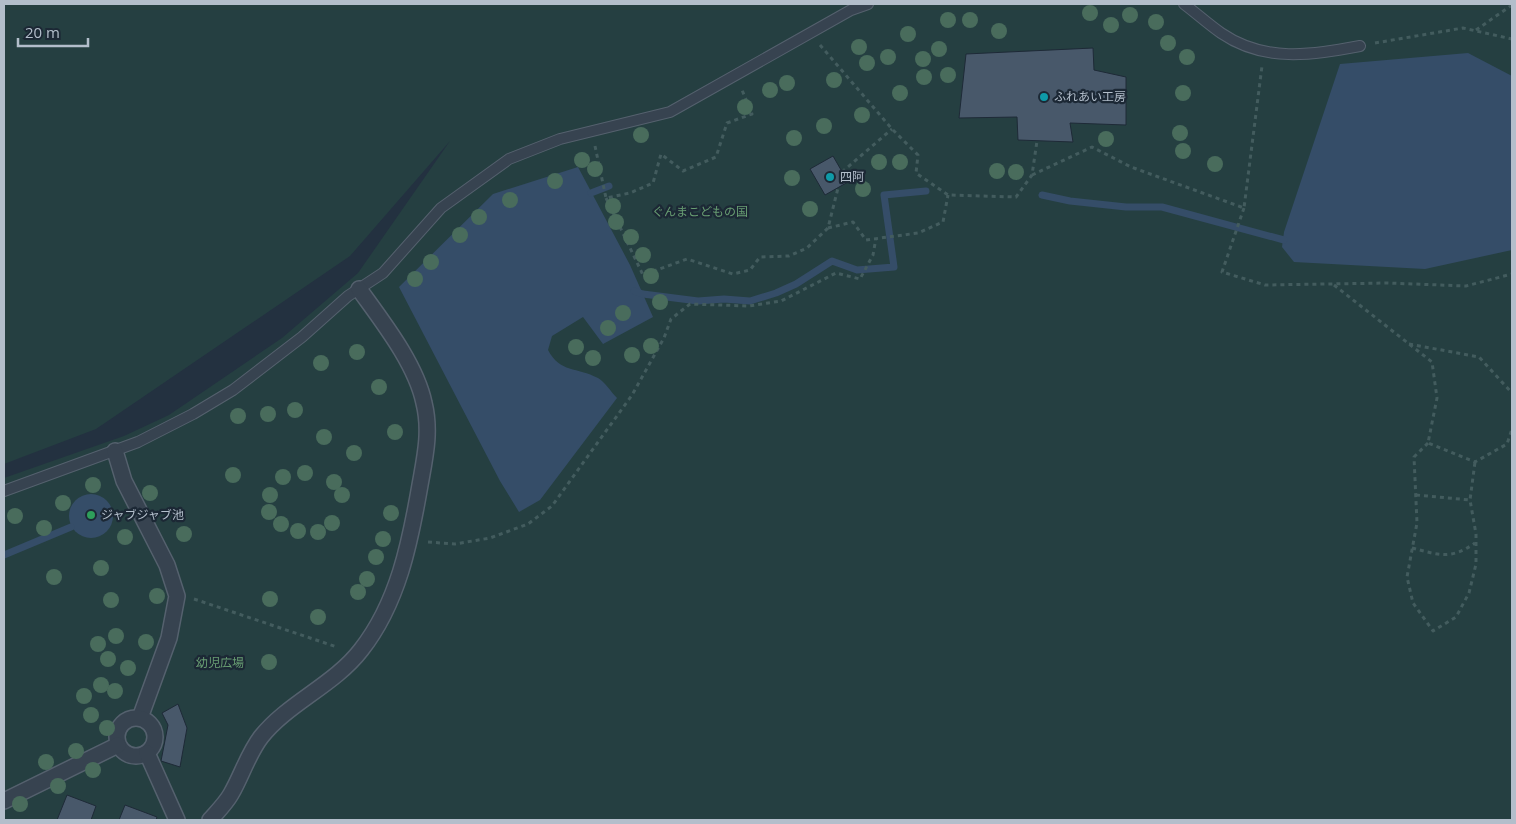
<svg xmlns="http://www.w3.org/2000/svg" width="1516" height="824" font-family="'Open Sans','Noto Sans JP',sans-serif">
  <style>
    .green { fill: #253f41 }
    .water { fill: #354d68 }
    .lines { fill: none; stroke-linecap: round; stroke-linejoin: round }
    .stream { stroke: #354d68; stroke-width: 7 }
    .building { fill: #48586a; stroke: #1e2a37 }
    .service-casing { stroke: #55616e; stroke-width: 12 }
    .pedestrian-casing { stroke: #55616e; stroke-width: 18 }
    .path { stroke: #435c5e; stroke-width: 3; stroke-dasharray: 4 4; stroke-linecap: butt }
    .service { stroke: #374350; stroke-width: 10 }
    .pedestrian { stroke: #374350; stroke-width: 15 }
    .tree { fill: #496c5c }
    .culture-dot { fill: #0f9aa8; stroke: #1c2835; stroke-width: 2 }
    .leisure-dot { fill: #2e9e5b; stroke: #1c2835; stroke-width: 2 }
    .labels { text-anchor: middle; stroke-width: 4.5; stroke-linejoin: round; paint-order: stroke }
    .poi-label { font-size: 12px; fill: #b3becb; stroke: #1c2835; text-anchor: start }
    .park-label { font-size: 12px; fill: #689d72; stroke: #1c2835 }
  </style>
  <rect width="100%" height="100%" fill="#233140"/>
  <polygon class="green" points="4,4 1512,4 1512,820 4,820 4,478 124,436 169,415 282,338 358,273 450,141 350,256 96,429 4,464"/>
  <g class="water">
    <polygon points="1468,53 1512,76 1512,250 1425,269 1294,262 1282,247 1284,232 1340,64"/>
    <path d="M578,167L630,265L653,317L603,344L583,317L552,336L548,350C560,373 577,367 598,378C605,382 611,392 617,398L540,500L519,512L500,481L399,287L493,194Z"/>
    <circle cx="91" cy="516" r="22"/>
  </g>
  <g class="lines">
    <g class="stream">
      <polyline points="591,193 609,186"/>
      <polyline points="1042,195 1070,201 1126,207 1162,207 1284,240"/>
      <polyline points="634,291 643,294 698,301 724,299 750,301 776,293 796,284 832,261 857,270 894,267 884,195 926,191"/>
      <polyline points="4,555 71,527"/>
    </g>
  </g>
  <g class="building">
    <polygon points="1093,48 1094,70 1126,77 1126,125 1070,123 1073,142 1018,140 1017,117 959,118 966,54"/>
    <polygon points="833,156 848,182 825,195 810,169"/>
    <polygon points="178,704 187,728 180,767 161,761 168,725 162,713"/>
    <polygon points="67,795 96,806 91,820 57,820"/>
    <polygon points="125,805 157,817 156,820 119,820"/>
  </g>
  <g class="lines">
    <defs>
      <g id="service">
        <path d="M1184,4C1196,13 1208,24 1221,33C1265,63 1311,55 1360,46"/>
        <polyline points="4,491 138,442 193,414 233,390 302,337 348,296 383,273 441,208 509,159 560,139 670,112 851,10 868,4"/>
      </g>
      <g id="pedestrian">
        <polyline points="115,451 124,481 167,565 177,596 169,638 140,718"/>
        <circle cx="136" cy="737" r="19"/>
        <polyline points="147,753 177,820"/>
        <polyline points="4,801 118,745"/>
        <path d="M210,820C217,812 226,803 231,794C242,775 248,754 261,737C288,703 334,685 361,650C398,603 410,543 420,485C425,457 431,431 424,403C416,364 382,321 359,289"/>
      </g>
    </defs>
    <use href="#service" class="service-casing"/>
    <use href="#pedestrian" class="pedestrian-casing"/>
    <g class="path">
      <polyline points="1476,30 1512,5"/>
      <polyline points="1375,43 1463,28 1512,39"/>
      <polyline points="820,45 892,129 918,155 916,173 948,195 1016,197 1032,175 1037,141"/>
      <polyline points="595,146 606,198 630,193 653,183 661,154 683,171 716,157 727,123 752,114 742,90"/>
      <polyline points="842,172 892,129"/>
      <polyline points="1032,175 1092,147 1131,167 1244,208 1262,66"/>
      <polyline points="606,198 643,275 687,259 733,274 750,270 760,257 789,256 807,248 828,228 838,188"/>
      <polyline points="1244,208 1222,272 1265,285 1388,283 1466,286 1512,274"/>
      <polyline points="828,228 853,222 866,240 918,233 943,222 948,195"/>
      <polyline points="1334,285 1432,362 1437,398 1428,443 1475,462 1507,444 1512,429"/>
      <polyline points="1409,344 1479,357 1512,393"/>
      <polyline points="1428,443 1414,457 1417,523 1407,577 1413,603 1433,631 1456,617 1469,593 1476,564 1476,534 1470,500 1475,462"/>
      <polyline points="1416,495 1470,500"/>
      <polyline points="428,542 455,544 490,538 528,524 552,506 632,395 664,338 671,319 690,304 749,306 781,301 836,273 860,279 873,255 876,238"/>
      <path d="M1412,548C1439,555 1451,560 1475,543"/>
      <polyline points="194,599 337,647"/>
    </g>
    <use href="#service" class="service"/>
    <use href="#pedestrian" class="pedestrian"/>
  </g>
  <g class="tree">
    <circle cx="1090" cy="13" r="8"/>
    <circle cx="1130" cy="15" r="8"/>
    <circle cx="948" cy="20" r="8"/>
    <circle cx="970" cy="20" r="8"/>
    <circle cx="1156" cy="22" r="8"/>
    <circle cx="1111" cy="25" r="8"/>
    <circle cx="999" cy="31" r="8"/>
    <circle cx="908" cy="34" r="8"/>
    <circle cx="1168" cy="43" r="8"/>
    <circle cx="859" cy="47" r="8"/>
    <circle cx="939" cy="49" r="8"/>
    <circle cx="888" cy="57" r="8"/>
    <circle cx="1187" cy="57" r="8"/>
    <circle cx="923" cy="59" r="8"/>
    <circle cx="867" cy="63" r="8"/>
    <circle cx="948" cy="75" r="8"/>
    <circle cx="924" cy="77" r="8"/>
    <circle cx="834" cy="80" r="8"/>
    <circle cx="787" cy="83" r="8"/>
    <circle cx="770" cy="90" r="8"/>
    <circle cx="900" cy="93" r="8"/>
    <circle cx="1183" cy="93" r="8"/>
    <circle cx="745" cy="107" r="8"/>
    <circle cx="862" cy="115" r="8"/>
    <circle cx="824" cy="126" r="8"/>
    <circle cx="1180" cy="133" r="8"/>
    <circle cx="641" cy="135" r="8"/>
    <circle cx="794" cy="138" r="8"/>
    <circle cx="1106" cy="139" r="8"/>
    <circle cx="1183" cy="151" r="8"/>
    <circle cx="582" cy="160" r="8"/>
    <circle cx="879" cy="162" r="8"/>
    <circle cx="900" cy="162" r="8"/>
    <circle cx="1215" cy="164" r="8"/>
    <circle cx="595" cy="169" r="8"/>
    <circle cx="997" cy="171" r="8"/>
    <circle cx="1016" cy="172" r="8"/>
    <circle cx="792" cy="178" r="8"/>
    <circle cx="555" cy="181" r="8"/>
    <circle cx="863" cy="189" r="8"/>
    <circle cx="510" cy="200" r="8"/>
    <circle cx="613" cy="206" r="8"/>
    <circle cx="810" cy="209" r="8"/>
    <circle cx="479" cy="217" r="8"/>
    <circle cx="616" cy="222" r="8"/>
    <circle cx="460" cy="235" r="8"/>
    <circle cx="631" cy="237" r="8"/>
    <circle cx="643" cy="255" r="8"/>
    <circle cx="431" cy="262" r="8"/>
    <circle cx="651" cy="276" r="8"/>
    <circle cx="415" cy="279" r="8"/>
    <circle cx="660" cy="302" r="8"/>
    <circle cx="623" cy="313" r="8"/>
    <circle cx="608" cy="328" r="8"/>
    <circle cx="651" cy="346" r="8"/>
    <circle cx="576" cy="347" r="8"/>
    <circle cx="357" cy="352" r="8"/>
    <circle cx="632" cy="355" r="8"/>
    <circle cx="593" cy="358" r="8"/>
    <circle cx="321" cy="363" r="8"/>
    <circle cx="379" cy="387" r="8"/>
    <circle cx="295" cy="410" r="8"/>
    <circle cx="268" cy="414" r="8"/>
    <circle cx="238" cy="416" r="8"/>
    <circle cx="395" cy="432" r="8"/>
    <circle cx="324" cy="437" r="8"/>
    <circle cx="354" cy="453" r="8"/>
    <circle cx="305" cy="473" r="8"/>
    <circle cx="233" cy="475" r="8"/>
    <circle cx="283" cy="477" r="8"/>
    <circle cx="334" cy="482" r="8"/>
    <circle cx="93" cy="485" r="8"/>
    <circle cx="150" cy="493" r="8"/>
    <circle cx="270" cy="495" r="8"/>
    <circle cx="342" cy="495" r="8"/>
    <circle cx="63" cy="503" r="8"/>
    <circle cx="269" cy="512" r="8"/>
    <circle cx="391" cy="513" r="8"/>
    <circle cx="15" cy="516" r="8"/>
    <circle cx="332" cy="523" r="8"/>
    <circle cx="281" cy="524" r="8"/>
    <circle cx="44" cy="528" r="8"/>
    <circle cx="298" cy="531" r="8"/>
    <circle cx="318" cy="532" r="8"/>
    <circle cx="184" cy="534" r="8"/>
    <circle cx="125" cy="537" r="8"/>
    <circle cx="383" cy="539" r="8"/>
    <circle cx="376" cy="557" r="8"/>
    <circle cx="101" cy="568" r="8"/>
    <circle cx="54" cy="577" r="8"/>
    <circle cx="367" cy="579" r="8"/>
    <circle cx="358" cy="592" r="8"/>
    <circle cx="157" cy="596" r="8"/>
    <circle cx="270" cy="599" r="8"/>
    <circle cx="111" cy="600" r="8"/>
    <circle cx="318" cy="617" r="8"/>
    <circle cx="116" cy="636" r="8"/>
    <circle cx="146" cy="642" r="8"/>
    <circle cx="98" cy="644" r="8"/>
    <circle cx="108" cy="659" r="8"/>
    <circle cx="269" cy="662" r="8"/>
    <circle cx="128" cy="668" r="8"/>
    <circle cx="101" cy="685" r="8"/>
    <circle cx="115" cy="691" r="8"/>
    <circle cx="84" cy="696" r="8"/>
    <circle cx="91" cy="715" r="8"/>
    <circle cx="107" cy="728" r="8"/>
    <circle cx="76" cy="751" r="8"/>
    <circle cx="46" cy="762" r="8"/>
    <circle cx="93" cy="770" r="8"/>
    <circle cx="58" cy="786" r="8"/>
    <circle cx="20" cy="804" r="8"/>
  </g>
  <g class="culture-dot">
    <circle cx="1044" cy="97" r="5"/>
    <circle cx="830" cy="177" r="5"/>
  </g>
  <circle class="leisure-dot" cx="91" cy="515" r="5"/>
  <g class="labels">
    <g class="poi-label">
      <text x="1054" y="101">ふれあい工房</text>
      <text x="840" y="181">四阿</text>
      <text x="101" y="519">ジャブジャブ池</text>
    </g>
    <g class="park-label">
      <text x="700" y="216">ぐんまこどもの国</text>
      <text x="220" y="667">幼児広場</text>
    </g>
  </g>
  <rect width="1516" height="824" fill="none" stroke="#b3becb" stroke-width="10"/>
  <path d="M18 38v8h70v-8" fill="none" stroke="#b3becb" stroke-width="2.5"/>
  <text x="25" y="38" font-size="15" fill="#b3becb" stroke="#1c2835" stroke-width="4" paint-order="stroke">20 m</text>
</svg>
